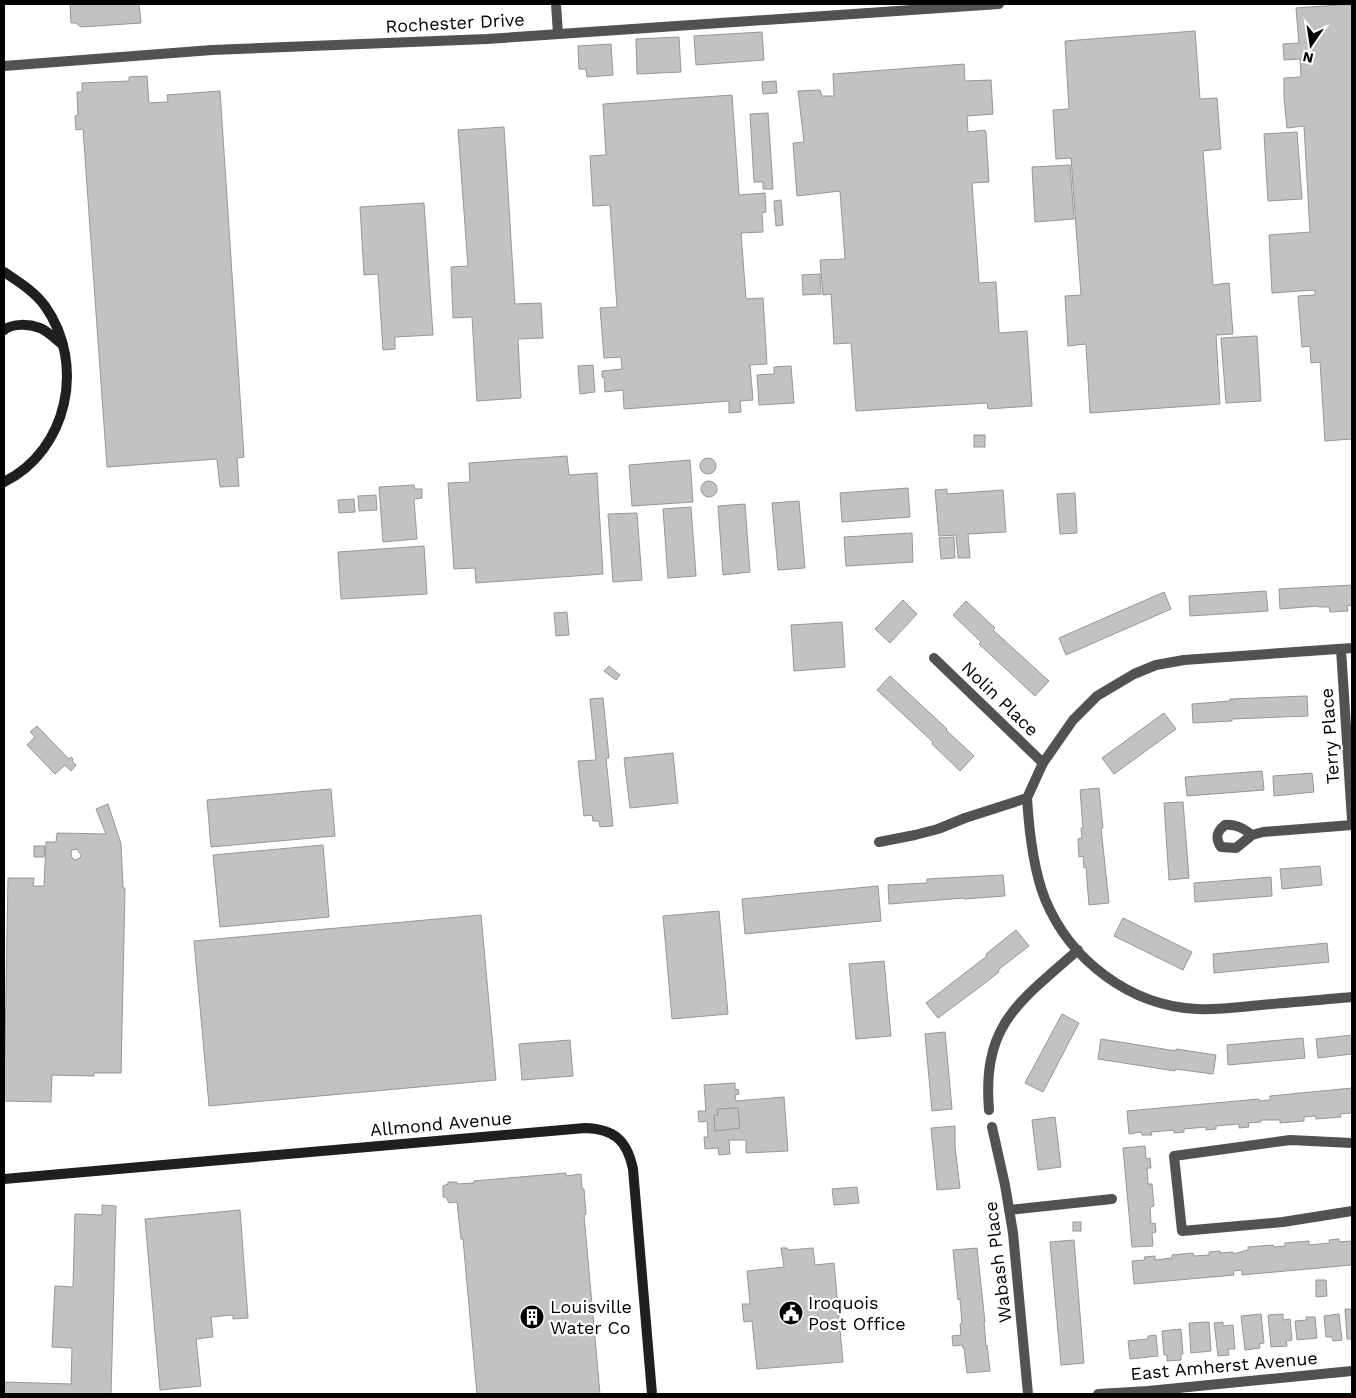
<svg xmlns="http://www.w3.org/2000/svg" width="1356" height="1398" font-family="'Work Sans',sans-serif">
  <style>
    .building { fill: #c2c2c2; stroke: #969696; fill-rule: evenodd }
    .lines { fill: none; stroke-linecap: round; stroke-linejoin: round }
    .street { stroke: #525252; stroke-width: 10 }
    .secondary { stroke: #1f1f1f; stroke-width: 10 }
    .labels { text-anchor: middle; stroke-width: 4.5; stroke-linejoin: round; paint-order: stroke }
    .street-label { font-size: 18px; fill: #000; stroke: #fff }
    .poi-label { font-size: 18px; fill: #000; stroke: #fff; text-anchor: start }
  </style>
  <rect width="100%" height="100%" fill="#fff"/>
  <g class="building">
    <polygon points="73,4 139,4 141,23 81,27 76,23 71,23 70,5"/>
    <polygon points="1352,4 1352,439 1325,441 1320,362 1311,363 1310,346 1302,347 1298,296 1315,295 1315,290 1272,293 1269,235 1310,232 1304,126 1287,128 1284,98 1284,78 1301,77 1300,59 1284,60 1283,44 1299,43 1296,8"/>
    <polygon points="1195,31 1200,99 1217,98 1221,149 1203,151 1213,285 1229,283 1233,334 1216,335 1220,404 1090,413 1086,344 1068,346 1065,296 1081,295 1071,158 1056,159 1053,110 1069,109 1065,41"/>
    <polygon points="762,32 764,60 696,65 694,36"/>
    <polygon points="679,37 681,72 637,74 636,39"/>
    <polygon points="611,44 613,75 587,77 586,69 579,69 578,46"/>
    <polygon points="964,64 965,81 991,80 993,114 967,116 968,132 985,130 986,133 989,182 972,183 979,283 996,282 999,333 1027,331 1032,406 988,409 987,403 856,411 851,343 834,344 831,294 823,295 820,260 845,259 840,191 797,196 793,143 804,142 798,91 820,90 822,96 834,96 833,74"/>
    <polygon points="147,76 149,103 168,102 167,95 220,91 244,457 237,458 239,486 220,487 217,459 107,467 83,129 76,130 75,116 78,115 77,92 82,92 82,83 129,81 129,77"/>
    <polygon points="776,81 777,93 763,94 762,82"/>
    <polygon points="732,95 739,195 765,193 766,212 762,213 763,232 741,233 746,299 763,298 767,364 750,365 753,400 740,401 741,412 729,413 729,401 624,409 623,390 605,392 604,377 602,377 602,371 622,369 621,357 604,358 600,308 617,307 610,205 593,206 590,156 606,155 603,104"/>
    <polygon points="768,113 773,189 763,189 763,182 754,182 750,114"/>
    <polygon points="504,127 515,304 541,303 543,338 518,339 521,398 477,401 472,317 453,318 451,267 468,266 458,130"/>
    <polygon points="1297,132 1302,199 1268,201 1264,134"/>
    <polygon points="1070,165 1074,219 1035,222 1032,167"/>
    <polygon points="781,200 783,225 776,226 774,201"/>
    <polygon points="424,203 433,335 395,337 395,349 383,350 378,274 364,275 360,207"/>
    <polygon points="820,274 821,294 803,295 802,275"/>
    <polygon points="1257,336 1261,401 1226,403 1221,338"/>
    <polygon points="593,365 595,392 580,394 578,366"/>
    <polygon points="791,366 794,403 759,405 757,375 774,374 774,367"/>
    <rect x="974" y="435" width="11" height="12"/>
    <polygon points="567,456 569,475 597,473 603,574 476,583 475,568 454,569 448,483 470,482 469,463"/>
    <circle cx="708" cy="466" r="8"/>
    <polygon points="690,460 693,502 632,506 629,465"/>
    <circle cx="709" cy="489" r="8"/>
    <polygon points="414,485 415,489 422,489 422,498 414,499 417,539 383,542 379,487"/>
    <polygon points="908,488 910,517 842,522 840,493"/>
    <polygon points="947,489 947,494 1003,490 1006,532 968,534 970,558 958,558 956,535 939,536 935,490"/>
    <polygon points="1075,493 1077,533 1060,534 1057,494"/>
    <polygon points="376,495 377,510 359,511 358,496"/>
    <polygon points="354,499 355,512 339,513 338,500"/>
    <polygon points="799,501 805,568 778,570 772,503"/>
    <polygon points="745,504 750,572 723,575 718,506"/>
    <polygon points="691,507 696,576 668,578 663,509"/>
    <polygon points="637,513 642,580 613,582 608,514"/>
    <polygon points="912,533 913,562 846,566 844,537"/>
    <polygon points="954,537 955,558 941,559 939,538"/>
    <polygon points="424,546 427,594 341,599 338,552"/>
    <polygon points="1352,585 1352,605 1347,606 1348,611 1330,612 1329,607 1318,607 1318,606 1280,609 1279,589"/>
    <polygon points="1266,591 1268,611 1190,616 1189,596"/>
    <polygon points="1164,592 1171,609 1066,655 1059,638"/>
    <polygon points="903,600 917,614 890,643 875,629"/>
    <polygon points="966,601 995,628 993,630 1049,681 1035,696 979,644 981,642 953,615"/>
    <polygon points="567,612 569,635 556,636 554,613"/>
    <polygon points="842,622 845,667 794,671 791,625"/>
    <polygon points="609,666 620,675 616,680 604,671"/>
    <polygon points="890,676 947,729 946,730 974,756 960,771 932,744 933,742 877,690"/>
    <polygon points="1307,696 1308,716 1232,719 1232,721 1193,723 1192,704 1230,701 1230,699"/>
    <polygon points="603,698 609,758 606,758 613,826 600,827 599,821 593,821 592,815 584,816 578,761 596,760 590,699"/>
    <polygon points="1164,713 1176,729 1114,774 1102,758"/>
    <polygon points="37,726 69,759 71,757 73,759 72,761 76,765 71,771 65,765 55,774 27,745 35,737 30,732"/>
    <polygon points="673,753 678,803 630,808 624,758"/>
    <polygon points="1262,771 1264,790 1187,796 1185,777"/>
    <polygon points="1312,773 1314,792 1274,796 1273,776"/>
    <polygon points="1099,788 1103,828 1101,828 1109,903 1089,905 1086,867 1084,868 1083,856 1079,857 1078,839 1082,838 1081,828 1083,828 1080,790"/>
    <polygon points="331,789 335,836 211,847 207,800"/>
    <polygon points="1183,802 1189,878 1169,880 1164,803"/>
    <path d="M108,804L121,844L123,888H125L121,1073H94V1076L52,1075L51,1102L4,1101L8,878H34L33,886H44L46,842H56L57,833L106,834L96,809ZM77,849L81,855L80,858L75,860L72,858L71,853L72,850Z"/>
    <polygon points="323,845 329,917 220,927 213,855"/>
    <polygon points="34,846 45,846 44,857 34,857"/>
    <polygon points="1320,866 1322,885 1282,889 1280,869"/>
    <polygon points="1003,875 1005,896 964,899 964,898 889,904 888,885 927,883 927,879"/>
    <polygon points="1271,877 1272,896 1195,902 1194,883"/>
    <polygon points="878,886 881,921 745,934 742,899"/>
    <polygon points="719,911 728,1014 672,1019 663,916"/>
    <polygon points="481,915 496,1080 209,1106 194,941"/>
    <polygon points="1123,918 1192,952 1183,970 1114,936"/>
    <polygon points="1016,930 1029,946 998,970 999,972 985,983 938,1018 926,1003 987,956 986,954"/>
    <polygon points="1327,943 1329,962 1214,973 1213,954"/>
    <polygon points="884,961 891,1036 856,1039 849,964"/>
    <polygon points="1062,1014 1079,1023 1043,1092 1025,1083"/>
    <polygon points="945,1032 952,1109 932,1111 925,1034"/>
    <polygon points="1352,1035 1352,1054 1318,1058 1316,1039"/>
    <polygon points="1303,1038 1305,1058 1228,1065 1227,1045"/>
    <polygon points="1101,1039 1176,1051 1176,1049 1216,1055 1213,1074 1175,1069 1175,1071 1098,1059"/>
    <polygon points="570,1040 573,1076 522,1080 519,1044"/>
    <polygon points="735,1083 735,1090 738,1089 739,1094 735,1095 736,1101 784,1097 788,1151 746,1153 746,1140 729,1140 730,1154 719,1155 718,1148 705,1149 704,1137 708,1137 707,1121 699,1122 698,1111 706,1111 704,1085"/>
    <polygon points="1352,1088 1352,1113 1340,1114 1341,1117 1316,1119 1316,1116 1304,1117 1304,1121 1280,1123 1280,1120 1261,1120 1261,1122 1248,1123 1249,1127 1239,1128 1239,1124 1216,1126 1216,1129 1206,1130 1206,1127 1184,1129 1184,1132 1174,1133 1174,1130 1151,1132 1152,1135 1142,1135 1141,1132 1129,1134 1127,1111 1259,1099 1259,1101 1270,1100 1270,1096"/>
    <polygon points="738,1108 740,1128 715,1131 714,1115 718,1115 717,1109"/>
    <polygon points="1055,1117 1061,1167 1038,1170 1032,1120"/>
    <polygon points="955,1126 955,1147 960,1188 937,1190 931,1128"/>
    <polygon points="1145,1146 1146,1159 1150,1158 1151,1168 1147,1168 1148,1184 1152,1184 1154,1206 1150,1207 1151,1224 1155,1223 1156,1232 1152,1233 1153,1246 1132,1247 1123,1148"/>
    <polygon points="566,1173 566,1176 581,1174 582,1189 584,1189 586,1214 584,1215 600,1394 477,1394 463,1239 461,1239 457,1202 449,1203 446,1197 443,1197 443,1186 448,1184 448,1182 457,1182 457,1184 474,1183 474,1181"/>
    <polygon points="857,1187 859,1203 834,1205 832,1189"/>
    <polygon points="102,1205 116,1206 111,1394 4,1394 4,1382 71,1384 72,1348 52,1347 55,1286 73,1287 75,1214 102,1215"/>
    <polygon points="240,1210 248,1318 233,1319 233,1315 211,1317 213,1337 196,1339 201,1386 160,1390 145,1219"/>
    <rect x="1073" y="1222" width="8" height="9"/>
    <polygon points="1339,1239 1339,1242 1352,1241 1352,1265 1242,1275 1242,1270 1233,1271 1234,1275 1134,1284 1132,1261 1145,1260 1144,1257 1155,1256 1155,1260 1172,1258 1172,1255 1193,1253 1194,1256 1209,1255 1209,1252 1220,1251 1220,1253 1233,1252 1233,1254 1248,1250 1248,1247 1273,1245 1274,1247 1285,1246 1285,1243 1309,1241 1309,1245 1330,1243 1329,1240"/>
    <polygon points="1074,1240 1084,1363 1061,1365 1050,1242"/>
    <polygon points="781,1248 787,1248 788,1250 813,1248 815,1265 834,1263 843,1362 757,1369 752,1321 744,1322 742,1304 750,1304 747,1271 784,1267"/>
    <polygon points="977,1248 985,1322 984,1322 986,1346 987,1345 990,1371 967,1373 964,1348 963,1348 962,1345 953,1346 952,1336 961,1335 960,1324 962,1323 960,1299 958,1300 953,1250"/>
    <polygon points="1316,1280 1326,1280 1327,1296 1316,1297"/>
    <polygon points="1345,1309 1352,1309 1352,1339 1347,1339"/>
    <polygon points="1261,1314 1264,1343 1259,1344 1260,1348 1245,1350 1241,1316"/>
    <polygon points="1283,1314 1283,1320 1290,1319 1292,1340 1286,1341 1287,1346 1271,1347 1268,1315"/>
    <polygon points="1339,1314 1342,1340 1333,1341 1332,1337 1326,1337 1324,1316"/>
    <polygon points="1306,1317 1315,1317 1317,1338 1297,1340 1295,1321 1307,1320"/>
    <polygon points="1209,1322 1211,1351 1191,1353 1189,1323"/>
    <polygon points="1223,1322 1223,1326 1233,1325 1235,1349 1228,1349 1229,1355 1218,1356 1214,1323"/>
    <polygon points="1181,1329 1183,1354 1181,1354 1181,1360 1167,1361 1167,1355 1164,1355 1162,1331"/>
    <polygon points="1156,1335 1158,1356 1130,1359 1128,1341 1148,1339 1148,1336"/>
  </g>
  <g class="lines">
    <g class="street">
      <polyline points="556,4 558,34"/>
      <polyline points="4,66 212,50 487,39 999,4"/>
      <polyline points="1341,649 1352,820"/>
      <polyline points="934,658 1043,763"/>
      <path d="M1027,798C1029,830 1033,869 1045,899C1070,960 1130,1006 1197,1009C1218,1010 1240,1007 1261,1005C1292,1002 1322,1000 1352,997"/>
      <path d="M1252,835C1243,828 1236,824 1225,825C1216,832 1215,838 1221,847L1236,848L1252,835L1263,832L1352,825"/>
      <polyline points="879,842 915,835 938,829 965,818 1027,798 1043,763 1073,720 1097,696 1134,674 1156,665 1184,660 1352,648"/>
      <path d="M989,1110C982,1024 1019,1002 1078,950"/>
      <polyline points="992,1127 1005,1185 1013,1233 1028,1394"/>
      <polyline points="1352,1143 1290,1140 1174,1156 1182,1231 1283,1222 1352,1211"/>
      <polyline points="1009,1210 1112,1199"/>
      <polyline points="1098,1394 1148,1391 1352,1371"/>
    </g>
    <g class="secondary">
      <path d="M4,272C19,282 34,291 45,306C86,364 68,450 4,482"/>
      <path d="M4,330C13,323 29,324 40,328C48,331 56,340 63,345"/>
      <path d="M4,1179L585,1128C614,1129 627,1140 633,1169L652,1394"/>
    </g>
  </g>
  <defs>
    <symbol id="civic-disc" viewBox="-11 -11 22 22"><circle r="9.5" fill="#000" stroke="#fff"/><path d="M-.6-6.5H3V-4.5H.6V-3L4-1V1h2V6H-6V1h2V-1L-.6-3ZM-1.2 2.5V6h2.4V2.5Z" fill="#fff"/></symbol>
    <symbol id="building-disc" viewBox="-11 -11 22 22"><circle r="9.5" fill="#000" stroke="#fff"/><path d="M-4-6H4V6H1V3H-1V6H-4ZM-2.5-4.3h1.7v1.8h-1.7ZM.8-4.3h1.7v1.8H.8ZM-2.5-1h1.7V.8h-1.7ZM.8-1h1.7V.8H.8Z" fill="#fff"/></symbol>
  </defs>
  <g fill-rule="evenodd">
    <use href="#civic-disc" x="777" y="1299" width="28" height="28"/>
    <use href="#building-disc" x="518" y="1303" width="28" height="28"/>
  </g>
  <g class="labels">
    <g class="street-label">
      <text transform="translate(455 23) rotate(-3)" y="6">Rochester Drive</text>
      <text transform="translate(1000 699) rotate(44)" y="6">Nolin Place</text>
      <text transform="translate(1330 736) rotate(-94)" y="6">Terry Place</text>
      <text transform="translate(441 1124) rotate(-5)" y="6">Allmond Avenue</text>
      <text transform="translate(998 1262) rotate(-97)" y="6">Wabash Place</text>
      <text transform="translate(1224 1366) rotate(-5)" y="6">East Amherst Avenue</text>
    </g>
    <g class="poi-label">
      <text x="808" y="1309">Iroquois<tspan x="808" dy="21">Post Office</tspan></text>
      <text x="550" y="1313">Louisville<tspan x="550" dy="21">Water Co</tspan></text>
    </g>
  </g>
  <rect width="1356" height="1398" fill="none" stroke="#000000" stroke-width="10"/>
  <g transform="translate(1311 45) rotate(193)" stroke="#ffffff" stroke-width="4" paint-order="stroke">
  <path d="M0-4L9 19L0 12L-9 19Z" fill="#000000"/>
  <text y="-8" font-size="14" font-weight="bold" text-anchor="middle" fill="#000000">N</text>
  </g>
</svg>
